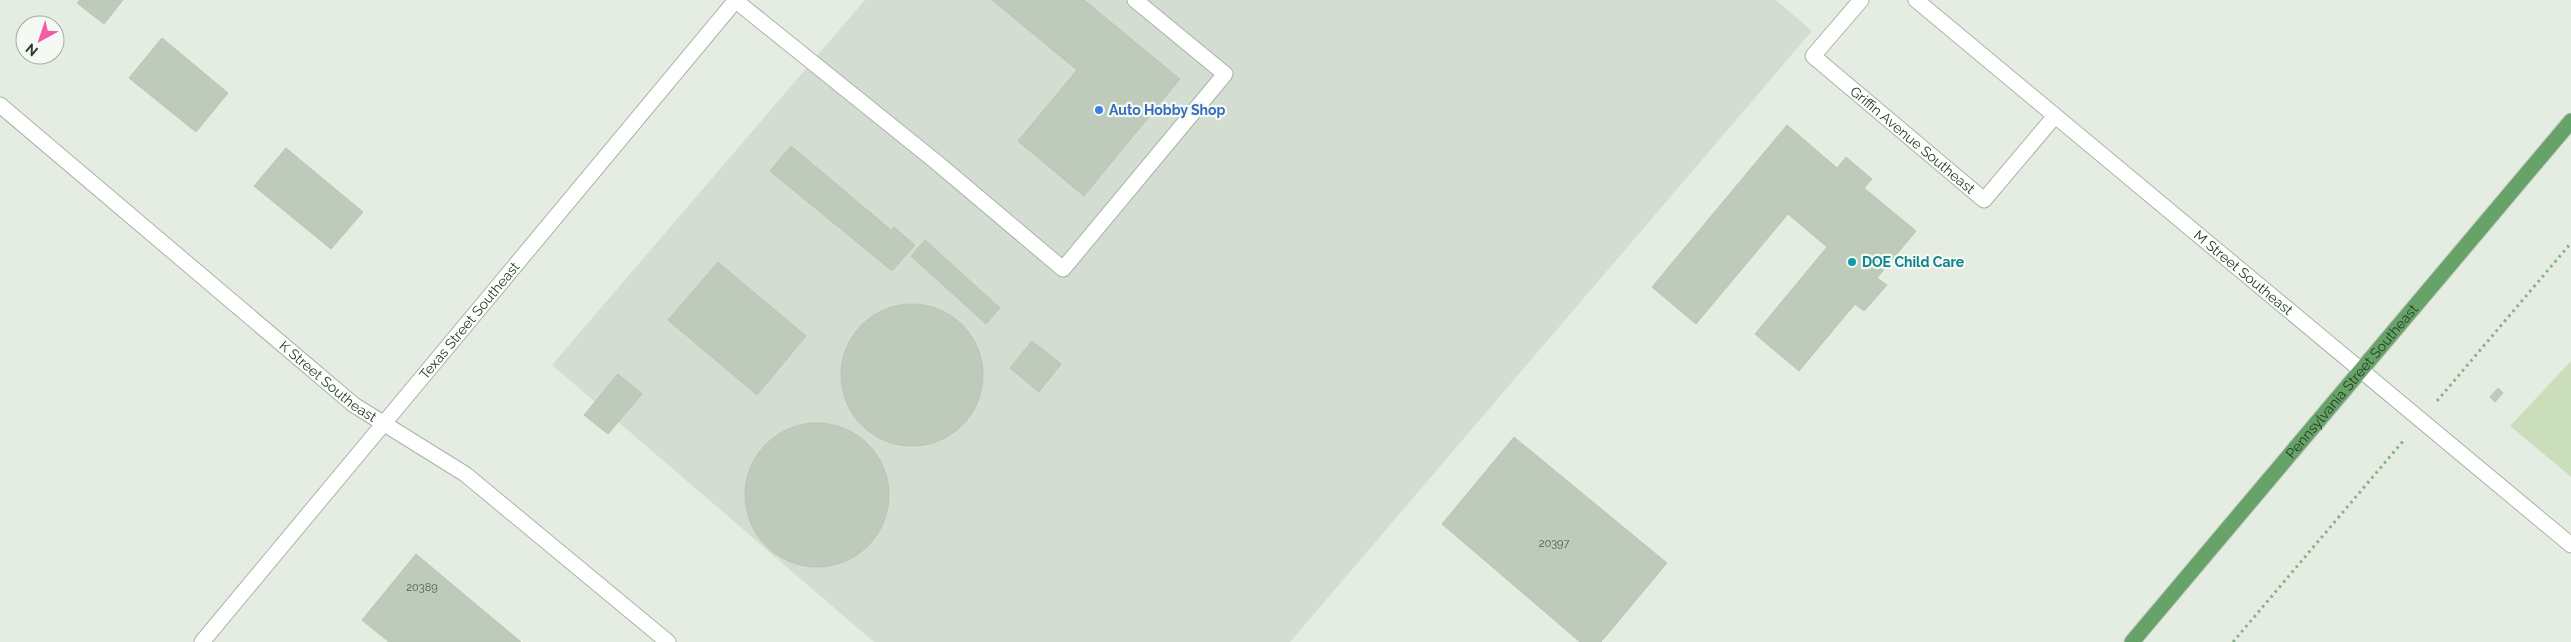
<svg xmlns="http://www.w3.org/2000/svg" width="2571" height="642" font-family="Raleway,sans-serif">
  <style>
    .built { fill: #d3ddd1 }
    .green { fill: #cbdebc }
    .building { fill: #becbbb; stroke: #b8c7b5 }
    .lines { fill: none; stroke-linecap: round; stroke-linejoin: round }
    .minor-casing { stroke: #a7b5a6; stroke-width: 17 }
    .major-casing { stroke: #c1c9c1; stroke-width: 17 }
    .path { stroke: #85b183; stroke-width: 3; stroke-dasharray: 2.5 4; stroke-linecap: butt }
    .minor { stroke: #fff; stroke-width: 15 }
    .major { stroke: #67a369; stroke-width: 15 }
    .shop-dot { fill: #3f7fe0; stroke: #f5f9f4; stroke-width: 2 }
    .culture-dot { fill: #0f9aa8; stroke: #f5f9f4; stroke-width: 2 }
    .labels { text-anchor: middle; stroke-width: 4.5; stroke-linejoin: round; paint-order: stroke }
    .number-label { font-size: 11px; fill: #496249 }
    .shop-label { font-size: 14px; font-weight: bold; fill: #366cbe; stroke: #f5f9f4; text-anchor: start }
    .street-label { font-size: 14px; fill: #223f23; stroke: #f5f9f4 }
    .culture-label { font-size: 14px; font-weight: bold; fill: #0d838f; stroke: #f5f9f4; text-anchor: start }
  </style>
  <rect width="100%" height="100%" fill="#e5ede3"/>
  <polygon class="built" points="865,0 1776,0 1812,31 1290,642 874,642 552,365"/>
  <polygon class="green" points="2571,361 2571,477 2510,426"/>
  <g class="building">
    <polygon points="80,0 123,0 104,24 77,3"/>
    <polygon points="992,0 1084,0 1180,79 1084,196 1018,141 1077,70"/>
    <polygon points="162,38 228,93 196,132 129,78"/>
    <polygon points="1787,125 1837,168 1846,157 1872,179 1864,188 1916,231 1877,278 1887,285 1864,311 1855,304 1799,371 1755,334 1827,247 1788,214 1696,324 1652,287"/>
    <polygon points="791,146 891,230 894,227 915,245 892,271 770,171"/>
    <polygon points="286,148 363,212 331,249 254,186"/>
    <polygon points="925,240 1000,308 986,324 911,256"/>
    <polygon points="718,262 806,336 757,395 668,320"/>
    <circle cx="912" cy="375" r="71"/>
    <polygon points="1032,341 1061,364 1039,392 1010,368"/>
    <polygon points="618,374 642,394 608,434 584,415"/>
    <polygon points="2498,388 2503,393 2495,402 2490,397"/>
    <circle cx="817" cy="495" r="72"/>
    <polygon points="1514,437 1667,563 1601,642 1580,642 1442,524"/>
    <polygon points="416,554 521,642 389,642 362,620"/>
  </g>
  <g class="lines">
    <defs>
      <g id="minor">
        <path id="s1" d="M1861,0L1813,56L1984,200L2055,116"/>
        <path id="s2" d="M1916,0L2571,545"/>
        <polyline points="736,1 935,161 1063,269 1225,74 1135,0"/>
        <path id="s3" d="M0,105L354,405L465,474L668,642"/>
        <path id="s4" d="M202,642L736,0"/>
      </g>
      <g id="major">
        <path id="s5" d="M2132,642L2571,121"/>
      </g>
    </defs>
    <use href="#minor" class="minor-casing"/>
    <use href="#major" class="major-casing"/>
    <g class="path">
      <polyline points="2437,401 2571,243"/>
      <polyline points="2233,642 2404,440"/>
    </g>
    <use href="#minor" class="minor"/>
    <use href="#major" class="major"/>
  </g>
  <circle class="shop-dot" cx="1099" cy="110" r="5"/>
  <circle class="culture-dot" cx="1852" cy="262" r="5"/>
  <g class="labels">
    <g class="number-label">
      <text x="1554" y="547">20397</text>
      <text x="422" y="591">20389</text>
    </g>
    <g class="shop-label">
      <text x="1109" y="115">Auto Hobby Shop</text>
    </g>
    <g class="street-label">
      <text dy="5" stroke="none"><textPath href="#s1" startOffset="204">Griffin Avenue Southeast</textPath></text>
      <text dy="5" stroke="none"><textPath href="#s2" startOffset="426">M Street Southeast</textPath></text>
      <text dy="5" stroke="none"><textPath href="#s4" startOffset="418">Texas Street Southeast</textPath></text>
      <text dy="5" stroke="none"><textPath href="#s3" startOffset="429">K Street Southeast</textPath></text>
      <text dy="5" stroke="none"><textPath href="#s5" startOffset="341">Pennsylvania Street Southeast</textPath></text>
    </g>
    <g class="culture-label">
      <text x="1862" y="267">DOE Child Care</text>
    </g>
  </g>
  <g transform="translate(40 40) rotate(220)"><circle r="24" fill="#f5f9f4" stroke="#a1afa0"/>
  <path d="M0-4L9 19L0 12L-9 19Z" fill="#f35ba2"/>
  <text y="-8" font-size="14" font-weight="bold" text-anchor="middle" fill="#223f23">N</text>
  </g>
</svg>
